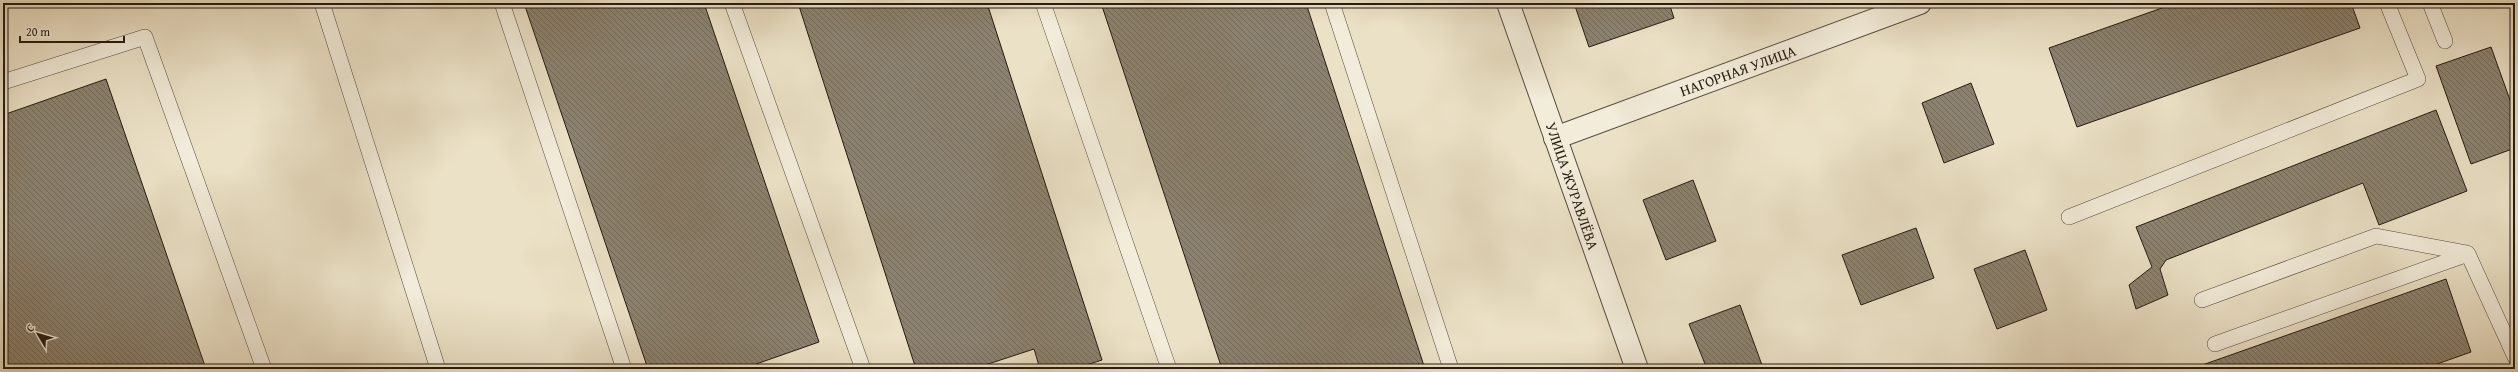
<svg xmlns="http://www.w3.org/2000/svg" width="2518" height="372" font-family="'Gentium Book Plus',serif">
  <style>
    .building { fill: url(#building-back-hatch); stroke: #251b10 }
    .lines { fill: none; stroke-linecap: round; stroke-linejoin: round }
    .lane-casing { stroke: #564c3e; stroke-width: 16 }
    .street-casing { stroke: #564c3e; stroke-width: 24 }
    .lane { stroke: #f2ecda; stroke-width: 15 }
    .street { stroke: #f2ecda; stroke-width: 22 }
    .labels { text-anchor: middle; stroke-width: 3; stroke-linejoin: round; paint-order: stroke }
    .street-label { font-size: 15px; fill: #251b10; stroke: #f2ecda }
  </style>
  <defs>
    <pattern id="building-back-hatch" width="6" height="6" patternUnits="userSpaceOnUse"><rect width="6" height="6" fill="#8c826f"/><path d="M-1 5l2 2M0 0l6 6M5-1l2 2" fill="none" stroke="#726a5a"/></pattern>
  </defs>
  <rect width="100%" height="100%" fill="#ebe1c6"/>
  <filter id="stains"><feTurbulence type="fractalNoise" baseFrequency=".005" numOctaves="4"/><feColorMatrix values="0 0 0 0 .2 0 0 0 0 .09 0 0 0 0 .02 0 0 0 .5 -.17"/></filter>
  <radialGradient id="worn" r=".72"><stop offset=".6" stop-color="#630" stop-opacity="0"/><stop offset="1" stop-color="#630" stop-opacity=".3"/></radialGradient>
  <g class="building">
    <polygon points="524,3 704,3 819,342 742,369 648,369"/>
    <polygon points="798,3 987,3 1102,360 1074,369 1040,369 1034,349 973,369 916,369"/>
    <polygon points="1101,3 1306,3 1425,369 1222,369"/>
    <polygon points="1574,3 1669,3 1674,18 1589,47"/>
    <polygon points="2176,3 2351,3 2360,28 2077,127 2049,48"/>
    <polygon points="2491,47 2515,114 2515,148 2471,164 2436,66"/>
    <polygon points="106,79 206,369 3,369 3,115"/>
    <polygon points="1971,83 1994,144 1944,163 1922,103"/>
    <polygon points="2436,110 2467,191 2379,225 2363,183 2166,260 2160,269 2168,295 2136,309 2129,285 2152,267 2136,227"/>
    <polygon points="1693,180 1716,241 1666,260 1643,200"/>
    <polygon points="1916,228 1934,278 1861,305 1842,255"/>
    <polygon points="2025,250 2047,310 1997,329 1974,269"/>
    <polygon points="2446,279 2471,352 2423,369 2191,369"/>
    <polygon points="1740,305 1762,365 1752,369 1707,369 1689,324"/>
  </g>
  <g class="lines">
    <defs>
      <g id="lane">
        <polyline points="322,3 438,369"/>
        <polyline points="502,3 624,369"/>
        <polyline points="732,3 863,369"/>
        <polyline points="1043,3 1169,369"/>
        <polyline points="1332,3 1451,369"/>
        <polyline points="2430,3 2445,41"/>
        <polyline points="3,82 145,37 264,369"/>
        <polyline points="2069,217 2418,79 2387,3"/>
        <polyline points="2202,300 2376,236 2467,253"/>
        <polyline points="2215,344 2468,254 2515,357"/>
      </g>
      <g id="street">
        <polyline points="1508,3 1637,369"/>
        <polyline points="1555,138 1920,3"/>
      </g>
    </defs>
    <use href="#lane" class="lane-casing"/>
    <use href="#street" class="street-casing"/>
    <use href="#lane" class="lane"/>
    <use href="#street" class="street"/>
  </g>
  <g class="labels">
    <g class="street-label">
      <text transform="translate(1738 71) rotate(-20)" y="5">НАГОРНАЯ УЛИЦА</text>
      <text transform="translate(1572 186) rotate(71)" y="5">УЛИЦА ЖУРАВЛЁВА</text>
    </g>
  </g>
  <rect width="2518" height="372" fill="none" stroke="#ebe1c6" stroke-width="16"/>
  <rect x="4" y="4" width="2510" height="364" fill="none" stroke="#251b10" stroke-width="2"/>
  <rect x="8" y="8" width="2502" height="356" fill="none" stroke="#251b10"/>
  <g transform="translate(38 334) rotate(308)" stroke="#f2ecda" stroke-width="3" paint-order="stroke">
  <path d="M0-3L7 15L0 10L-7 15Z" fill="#251b10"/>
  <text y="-6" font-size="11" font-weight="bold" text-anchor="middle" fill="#251b10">С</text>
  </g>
  <path d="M20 36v6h104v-6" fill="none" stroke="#251b10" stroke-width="2"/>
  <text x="26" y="36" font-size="12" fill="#251b10" stroke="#f2ecda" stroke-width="3" paint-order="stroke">20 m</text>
  <rect width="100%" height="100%" filter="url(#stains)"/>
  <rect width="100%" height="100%" fill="url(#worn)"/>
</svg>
